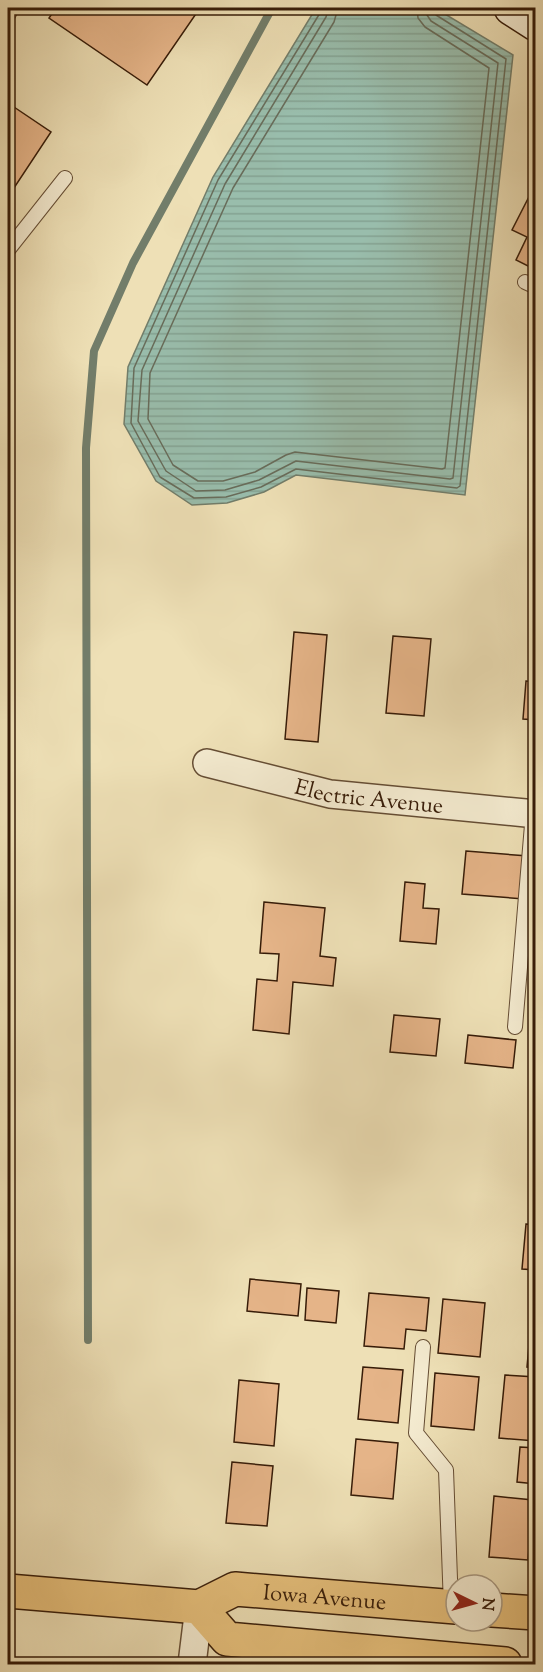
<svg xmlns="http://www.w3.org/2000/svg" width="543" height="1672" font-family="'Sorts Mill Goudy',serif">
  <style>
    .water { fill: url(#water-rules); stroke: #727d6a; stroke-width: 1.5 }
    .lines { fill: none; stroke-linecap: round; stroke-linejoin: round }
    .shore { stroke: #686c5a; stroke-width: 1.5 }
    .stream { stroke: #727d6a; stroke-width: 8 }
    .building { fill: #e5b488; stroke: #371c08; stroke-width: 1.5 }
    .service-casing { stroke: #654d34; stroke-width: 16 }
    .minor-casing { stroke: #654d34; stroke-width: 30 }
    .secondary-casing { stroke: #371c08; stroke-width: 36 }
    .primary-casing { stroke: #371c08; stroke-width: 36 }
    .service { stroke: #f4ebd0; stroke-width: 14 }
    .minor { stroke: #f4ebd0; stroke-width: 27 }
    .secondary { stroke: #f4ebd0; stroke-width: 33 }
    .primary { stroke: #e7c07b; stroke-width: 33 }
    .labels { text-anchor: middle; stroke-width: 4.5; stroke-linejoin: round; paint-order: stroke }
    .street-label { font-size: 22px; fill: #371c08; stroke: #f4ebd0 }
  </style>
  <defs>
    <pattern id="water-rules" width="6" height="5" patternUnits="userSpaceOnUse" patternTransform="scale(1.5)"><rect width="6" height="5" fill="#99bdac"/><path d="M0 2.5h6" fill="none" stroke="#84a292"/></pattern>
  </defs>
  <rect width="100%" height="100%" fill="#eee0b6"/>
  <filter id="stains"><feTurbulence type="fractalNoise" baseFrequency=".00333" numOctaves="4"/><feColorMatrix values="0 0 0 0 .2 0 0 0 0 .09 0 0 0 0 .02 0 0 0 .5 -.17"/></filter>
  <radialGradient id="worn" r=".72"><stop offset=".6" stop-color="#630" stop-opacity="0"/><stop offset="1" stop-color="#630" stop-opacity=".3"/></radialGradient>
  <polygon class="water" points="316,8 435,8 513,55 465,495 296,475 264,492 227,503 192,505 156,481 124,424 128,367 213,177"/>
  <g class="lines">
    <g class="shore">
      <polyline points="321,8 320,13 218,180 134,368 131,423 160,477 194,498 226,497 261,487 296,469 457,488 460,486 506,59 436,15 433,8"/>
      <polyline points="329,8 326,17 225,184 142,370 138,421 166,471 196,491 225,490 259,480 296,461 450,479 453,478 498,63 431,21 427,15 426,8"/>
      <polyline points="338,8 334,22 233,188 150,373 148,419 173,465 198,481 223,481 255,472 286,455 295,452 442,469 445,468 489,68 425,27 418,18 417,8"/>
    </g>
    <polyline class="stream" points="88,1340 86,448 94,351 133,263 272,8"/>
  </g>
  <g class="building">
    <polygon points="56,8 200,8 147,85 49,18"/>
    <polygon points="8,103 51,132 8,197"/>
    <polygon points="536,183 536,270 516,260 527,237 512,230"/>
    <polygon points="294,632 327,635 318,742 285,739"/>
    <polygon points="393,636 431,639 424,716 386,713"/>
    <polygon points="526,681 536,682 536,720 523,719"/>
    <polygon points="466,851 528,856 524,899 462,894"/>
    <polygon points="405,882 425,884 423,908 439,909 436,944 400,941"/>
    <polygon points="264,902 325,908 320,956 336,958 333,986 293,982 289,1034 253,1030 257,979 277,981 279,954 260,953"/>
    <polygon points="394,1015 440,1019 436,1056 390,1052"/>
    <polygon points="534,1030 536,1030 536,1071 531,1070"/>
    <polygon points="468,1035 516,1040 513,1068 465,1063"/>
    <polygon points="526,1224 536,1225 536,1270 522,1269"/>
    <polygon points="250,1279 301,1284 298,1316 247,1311"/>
    <polygon points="307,1288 339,1291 336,1323 305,1320"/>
    <polygon points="369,1293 429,1298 426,1331 406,1329 404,1349 364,1346"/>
    <polygon points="443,1299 485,1303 480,1357 438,1353"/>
    <polygon points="533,1302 536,1302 536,1368 527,1367"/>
    <polygon points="363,1367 403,1370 398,1423 358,1419"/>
    <polygon points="435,1373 479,1377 474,1430 431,1426"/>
    <polygon points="505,1375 536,1377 536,1441 499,1438"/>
    <polygon points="239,1380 279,1384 274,1446 234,1442"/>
    <polygon points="356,1439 398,1443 393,1499 351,1495"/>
    <polygon points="520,1447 536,1448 536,1484 517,1482"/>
    <polygon points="232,1462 273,1466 267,1526 226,1523"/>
    <polygon points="494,1496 533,1500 528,1560 489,1557"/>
  </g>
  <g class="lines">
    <defs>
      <g id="service">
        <polyline points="8,15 12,8"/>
        <polyline points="8,250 65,178"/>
        <polyline points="525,282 536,287"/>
        <polyline points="515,1027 533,813"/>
        <polyline points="423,1347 416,1433 446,1470 451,1606"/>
      </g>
      <g id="minor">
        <path id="s1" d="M207,763L330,794L536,814"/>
        <polyline points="192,1664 199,1607"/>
      </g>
      <polyline id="secondary" points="511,8 536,24"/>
      <g id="primary">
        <path id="s2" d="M8,1591L199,1607L235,1589L456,1607"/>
        <polyline points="199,1607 227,1639 505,1664"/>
        <polyline points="492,1610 536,1613"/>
      </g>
    </defs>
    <use href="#service" class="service-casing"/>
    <use href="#minor" class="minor-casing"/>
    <use href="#secondary" class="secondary-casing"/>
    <use href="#primary" class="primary-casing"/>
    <use href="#service" class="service"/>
    <use href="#minor" class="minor"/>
    <use href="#secondary" class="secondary"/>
    <use href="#primary" class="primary"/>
  </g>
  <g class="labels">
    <g class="street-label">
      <text dy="8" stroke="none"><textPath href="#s1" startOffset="166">Electric Avenue</textPath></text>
      <text dy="8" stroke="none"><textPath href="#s2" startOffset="322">Iowa Avenue</textPath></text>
    </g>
  </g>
  <rect width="543" height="1672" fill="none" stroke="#eee0b6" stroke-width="30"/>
  <rect x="9" y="9" width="525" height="1654" fill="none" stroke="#371c08" stroke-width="3"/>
  <rect x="15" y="15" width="513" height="1642" fill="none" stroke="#371c08" stroke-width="1.5"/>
  <g transform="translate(474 1603) rotate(95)"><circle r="28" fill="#f4ebd0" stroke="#a89880" stroke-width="1.5"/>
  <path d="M0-4.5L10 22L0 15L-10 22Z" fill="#8f2418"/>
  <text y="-9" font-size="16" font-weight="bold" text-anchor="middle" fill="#371c08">N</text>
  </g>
  <rect width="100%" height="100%" filter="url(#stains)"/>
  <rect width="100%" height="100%" fill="url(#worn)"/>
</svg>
